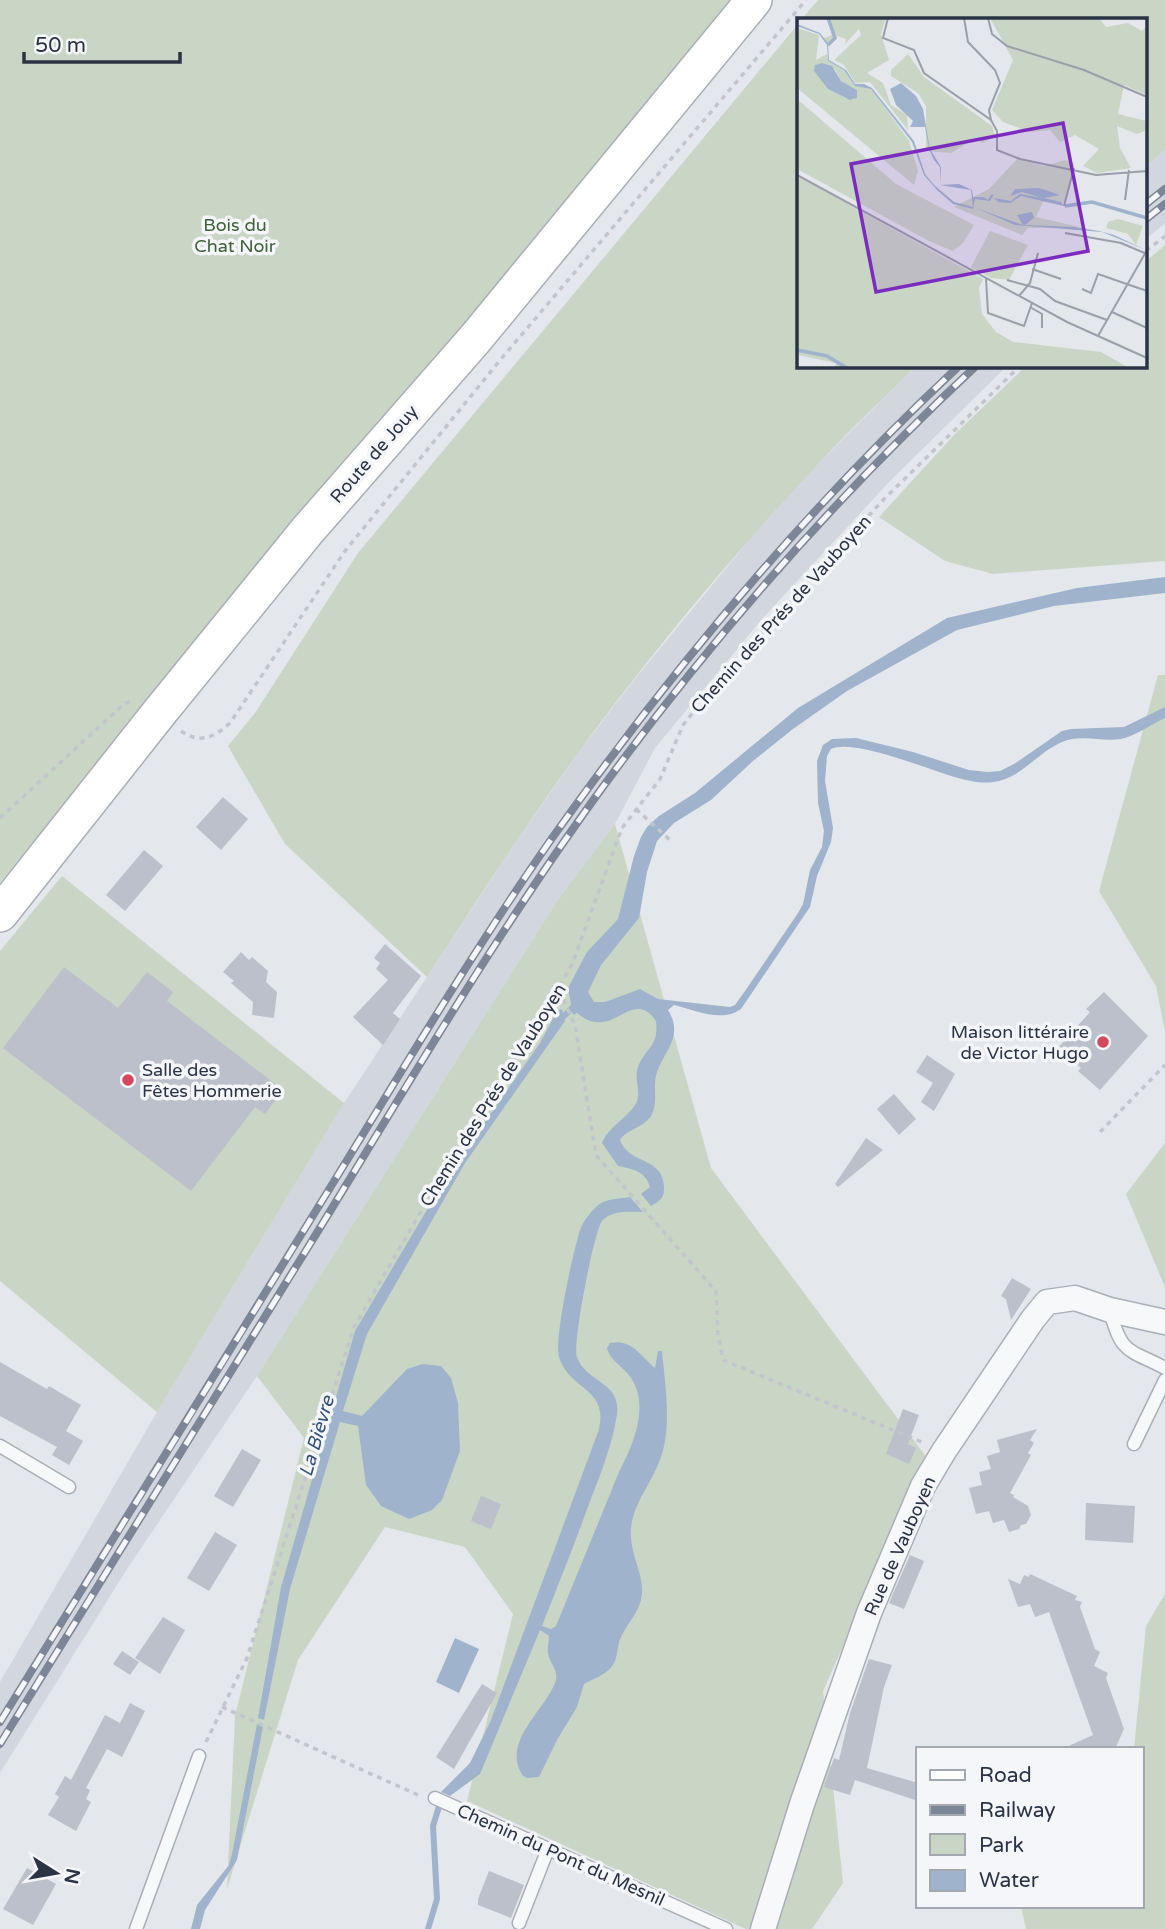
<svg xmlns="http://www.w3.org/2000/svg" width="1165" height="1929" font-family="'Varela Round',sans-serif">
  <style>
    .built { fill: #d2d6de }
    .green { fill: #c9d6c5 }
    .water { fill: #9fb4cc }
    .lines { fill: none; stroke-linecap: round; stroke-linejoin: round }
    .stream { stroke: #9fb4cc; stroke-width: 6 }
    .building { fill: #bbc0ca }
    .lane-casing { stroke: #a9aeb7; stroke-width: 15 }
    .street-casing { stroke: #a9aeb7; stroke-width: 27 }
    .secondary-casing { stroke: #a9aeb7; stroke-width: 38 }
    .path { stroke: #c2c5cb; stroke-width: 3.5; stroke-dasharray: 5 5; stroke-linecap: butt }
    .lane { stroke: #f7f8fa; stroke-width: 12 }
    .street { stroke: #f7f8fa; stroke-width: 24 }
    .secondary { stroke: #fff; stroke-width: 35 }
    .rail-casing { stroke: #7d8696; stroke-width: 8 }
    .rail { stroke: #f4f6f9; stroke-width: 5; stroke-dasharray: 16; stroke-linecap: butt }
    .poi-dot { fill: #d1495b; stroke: #f4f6f9; stroke-width: 2.5 }
    .labels { text-anchor: middle; stroke-width: 7; stroke-linejoin: round; paint-order: stroke }
    .park-label { font-size: 18px; fill: #3f6138; stroke: #f4f6f9 }
    .street-label { font-size: 18px; fill: #2b3445; stroke: #f4f6f9 }
    .poi-label { font-size: 18px; fill: #2b3445; stroke: #f4f6f9; text-anchor: end }
    .water-label { font-size: 19px; font-style: italic; fill: #34527a; stroke: #f4f6f9 }
    .inset-river { fill: none; stroke: #9fb4cc; stroke-width: 3.5 }
    .inset-road { fill: none; stroke: #9a9fa9; stroke-width: 2 }
    .view { fill: #7b2cbf; fill-opacity: 0.15; stroke: #7b2cbf; stroke-width: 3.5 }
    .inset-edge { fill: none; stroke: #2b3445; stroke-width: 3.5 }
  </style>
  <rect width="100%" height="100%" fill="#e4e7ec"/>
  <g class="built">
    <polygon points="1165,150 1165,223 1146,239 1146,166"/>
    <polygon points="916,366 1007,366 890,481 762,619 655,748 615,824 557,901 257,1376 127,1569 0,1773 0,1682 157,1412 344,1103 516,842 578,753 634,680 755,533 810,472"/>
  </g>
  <g class="green">
    <polygon points="0,0 737,0 0,882"/>
    <polygon points="818,0 1165,0 1165,150 1146,166 1146,19 802,19"/>
    <path d="M799,23V366H916C880,402 842,437 808,475C726,563 649,656 578,753C525,826 476,902 427,977L285,844L228,746L255,713L358,553Z"/>
    <polygon points="1165,245 1165,561 993,574 945,561 879,517 954,435 1026,366 1146,366 1146,261"/>
    <polygon points="1158,675 1165,675 1165,1031 1156,986 1099,891"/>
    <polygon points="615,824 711,1168 927,1458 823,1691 843,1883 812,1929 746,1929 467,1801 513,1614 465,1547 385,1527 298,1660 227,1889 235,1716 304,1438 257,1376 557,901"/>
    <polygon points="62,876 344,1103 157,1412 0,1281 0,951"/>
    <polygon points="1165,1143 1165,1287 1126,1194"/>
    <polygon points="1165,1594 1165,1929 1026,1929 1021,1906 1142,1906 1142,1749 1134,1749 1146,1626"/>
  </g>
  <g class="water">
    <path d="M1165,577V593L1054,606L957,630L847,691L793,729L753,761L711,800L674,823L657,841L647,872L639,918L601,965L588,992L594,1002H605L640,989L658,999L730,1007L735,1005L745,991L798,913L803,904L810,870L822,847L824,831L818,803L817,761L823,745L832,739L856,738L913,752L969,770L988,772L1000,771L1014,764L1062,731L1071,729L1124,727L1165,707V718C1151,724 1136,736 1121,739C1102,742 1080,734 1062,742C1030,756 1016,790 971,781C940,776 858,737 831,749L827,756L825,781L833,828L831,842L817,876L810,907L741,1009C722,1023 695,1010 674,1005L668,1010C684,1036 665,1050 657,1072C652,1086 659,1103 651,1116C643,1128 627,1129 620,1140C628,1165 665,1156 664,1189C664,1199 659,1201 651,1206L641,1194L650,1187C646,1171 632,1169 618,1166L602,1143C609,1126 625,1120 635,1105C643,1093 633,1080 638,1067C646,1047 659,1047 656,1021C631,985 613,1044 577,1013L573,1015L568,988L587,952L618,919L634,856L641,837L647,827L659,816L695,793L798,708L947,618L1077,588Z"/>
    <polygon points="562,1009 565,1021 465,1163 438,1210 367,1334 343,1411 362,1416 407,1369 422,1364 441,1366 451,1378 458,1403 460,1451 442,1500 432,1510 409,1519 381,1506 366,1485 358,1426 340,1422 290,1589 264,1720 258,1718 281,1587 355,1331 447,1176 540,1043 557,1011"/>
    <path d="M630,1197L643,1212C629,1212 612,1210 602,1221C594,1232 572,1344 577,1357C586,1383 621,1381 617,1414C613,1442 602,1470 592,1496C576,1540 559,1583 542,1626L551,1629L556,1626L619,1472C633,1445 650,1407 631,1378C624,1367 610,1361 607,1348L610,1343C631,1338 641,1356 655,1368L658,1351H662C665,1384 672,1425 661,1457C654,1479 637,1498 632,1521C626,1550 644,1571 642,1594C640,1612 628,1622 621,1637C618,1643 618,1651 616,1658C612,1673 597,1677 584,1684L577,1707L557,1740L539,1777L527,1778L523,1776C500,1743 545,1710 555,1683C560,1670 549,1664 548,1653C547,1648 549,1641 549,1636L540,1630L480,1774L450,1796L441,1792L470,1763L491,1720L598,1432C611,1388 569,1391 559,1357C554,1337 573,1253 580,1230C583,1222 589,1214 595,1208C604,1198 618,1199 630,1197Z"/>
    <polygon points="455,1638 479,1649 459,1693 436,1682"/>
    <polygon points="257,1724 263,1727 237,1860 205,1910 200,1929 191,1929 197,1905 229,1865 232,1854"/>
  </g>
  <g class="lines">
    <g class="stream">
      <polyline points="559,1021 576,1004"/>
      <polyline points="428,1929 437,1899 433,1826 441,1800"/>
    </g>
  </g>
  <g class="building">
    <polygon points="223,797 248,819 221,850 196,827"/>
    <polygon points="144,850 163,866 125,911 106,895"/>
    <polygon points="385,944 421,976 393,1013 400,1019 383,1045 353,1017 388,980 376,969 380,963 374,958"/>
    <polygon points="241,952 249,960 252,957 268,971 266,982 277,992 274,1018 252,1015 253,1002 231,983 234,981 223,972"/>
    <polygon points="64,967 118,1008 147,972 173,992 167,1001 283,1090 265,1114 255,1107 191,1191 3,1048"/>
    <polygon points="1104,992 1148,1036 1100,1090 1078,1071 1081,1068 1058,1048 1090,1012 1086,1009"/>
    <polygon points="927,1055 955,1074 934,1111 921,1102 933,1083 916,1072"/>
    <polygon points="894,1094 916,1119 899,1135 877,1109"/>
    <polygon points="866,1138 883,1150 838,1187 835,1184"/>
    <polygon points="1012,1278 1031,1289 1011,1320 1006,1299 1001,1296"/>
    <polygon points="0,1362 47,1389 49,1386 81,1405 66,1431 83,1441 69,1465 52,1455 57,1447 0,1416"/>
    <polygon points="903,1409 919,1415 908,1444 916,1448 909,1464 886,1454"/>
    <polygon points="1037,1429 1030,1440 1034,1443 1028,1453 1031,1455 1010,1493 1014,1495 1013,1497 1028,1506 1031,1515 1026,1524 1021,1525 1019,1529 1009,1532 1004,1520 993,1523 989,1511 976,1514 969,1488 982,1485 979,1472 991,1469 987,1456 1000,1452 997,1440"/>
    <polygon points="242,1449 261,1460 233,1507 214,1496"/>
    <polygon points="481,1496 501,1504 491,1529 471,1521"/>
    <polygon points="1086,1503 1135,1506 1133,1543 1085,1540"/>
    <polygon points="215,1532 237,1545 209,1591 187,1578"/>
    <polygon points="910,1555 924,1561 904,1609 889,1603"/>
    <polygon points="1030,1574 1077,1596 1075,1600 1082,1602 1080,1607 1095,1649 1100,1652 1094,1666 1108,1673 1106,1678 1124,1729 1115,1749 1062,1749 1093,1735 1049,1612 1035,1617 1030,1604 1018,1607 1008,1579 1020,1584 1024,1575 1029,1577"/>
    <polygon points="163,1617 185,1630 160,1674 135,1658"/>
    <polygon points="122,1651 139,1662 130,1675 113,1664"/>
    <polygon points="869,1659 892,1665 884,1687 867,1768 918,1783 918,1801 855,1780 850,1795 824,1787 834,1758 839,1760 850,1713"/>
    <polygon points="482,1684 497,1693 454,1769 436,1757"/>
    <polygon points="130,1703 145,1711 122,1757 107,1749 86,1788 90,1790 86,1799 91,1802 76,1831 48,1815 59,1797 55,1794 65,1776 71,1780 105,1715 120,1723"/>
    <polygon points="27,1868 56,1884 33,1925 3,1909"/>
    <polygon points="489,1871 524,1885 511,1918 478,1905 478,1899"/>
  </g>
  <g class="lines">
    <defs>
      <g id="lane">
        <path d="M1110,1310C1121,1355 1129,1349 1165,1368"/>
        <polyline points="1134,1444 1165,1380"/>
        <polyline points="0,1446 69,1487"/>
        <polyline points="435,1798 726,1929"/>
        <polyline points="519,1923 548,1849"/>
        <polyline points="136,1929 199,1756"/>
      </g>
      <polyline id="street" points="763,1929 802,1804 869,1613 923,1486 944,1451 1033,1319 1047,1302 1075,1298 1110,1310 1165,1322"/>
      <polyline id="secondary" points="0,914 159,713 307,531 475,339 754,0"/>
    </defs>
    <use href="#lane" class="lane-casing"/>
    <use href="#street" class="street-casing"/>
    <use href="#secondary" class="secondary-casing"/>
    <g class="path">
      <polyline points="1146,251 1165,236"/>
      <path d="M181,731C199,744 214,738 230,723L345,551L501,359L806,0"/>
      <polyline points="636,809 671,841"/>
      <polyline points="0,818 125,703 134,701"/>
      <polyline points="557,992 563,999 575,1025 596,1155 716,1291 718,1335 723,1360 924,1443"/>
      <polyline points="1100,1132 1165,1065"/>
      <polyline points="222,1707 418,1795"/>
      <polyline points="206,1742 247,1658 354,1327 449,1163 571,967 622,828 660,779 683,725 717,682 884,499 1020,366"/>
    </g>
    <use href="#lane" class="lane"/>
    <use href="#street" class="street"/>
    <use href="#secondary" class="secondary"/>
    <defs>
      <g id="rail">
        <polyline points="1146,204 1165,189"/>
        <polyline points="1146,219 1165,204"/>
        <path d="M0,1722C106,1551 212,1380 317,1209C393,1086 467,960 550,841C671,670 806,509 959,366"/>
        <path d="M0,1744C103,1577 207,1411 310,1244C409,1083 505,918 619,765C726,622 845,488 976,366"/>
      </g>
    </defs>
    <use href="#rail" class="rail-casing"/>
    <use href="#rail" class="rail"/>
  </g>
  <g class="poi-dot">
    <circle cx="1103" cy="1042" r="7"/>
    <circle cx="128" cy="1080" r="7"/>
  </g>
  <g class="labels">
    <g class="park-label">
      <text x="235" y="231">Bois du<tspan x="235" dy="21">Chat Noir</tspan></text>
    </g>
    <g class="street-label">
      <text transform="translate(374 454) rotate(-49)" y="6">Route de Jouy</text>
      <text transform="translate(781 614) rotate(-48)" y="6">Chemin des Prés de Vauboyen</text>
      <text transform="translate(493 1095) rotate(-58)" y="6">Chemin des Prés de Vauboyen</text>
      <text transform="translate(900 1546) rotate(-66)" y="6">Rue de Vauboyen</text>
      <text transform="translate(561 1855) rotate(24)" y="6">Chemin du Pont du Mesnil</text>
    </g>
    <g class="poi-label">
      <text x="1089" y="1038">Maison littéraire<tspan x="1089" dy="21">de Victor Hugo</tspan></text>
      <text x="142" y="1076" text-anchor="start">Salle des<tspan x="142" dy="21">Fêtes Hommerie</tspan></text>
    </g>
    <g class="water-label">
      <text transform="translate(316 1436) rotate(-74)" y="7">La Bièvre</text>
    </g>
  </g>
  <g transform="translate(797 18)">
    <rect width="350" height="350" fill="#e4e7ec"/>
    <path d="M30,0H89L84,16L92,42L70,55L86,65L94,87L110,97L111,112L73,64L58,65L47,47L37,42L64,17L62,11L48,26L49,21L40,18L31,28L27,20L35,17ZM193,0H302L309,9L331,5L345,13L350,8V77L327,67L321,96L350,103V112L340,116L320,108L323,130L334,150L300,155L286,148L302,131L278,117L263,124L253,112L233,114L206,104L195,92L216,42ZM0,10L22,17L19,42L30,36L31,43L47,52L59,68L74,70L112,123L121,153L117,167L0,70ZM19,46L38,51L44,63L60,72L56,82L46,79ZM111,36L127,59L195,108L198,117L186,125L177,121L154,135L129,133V88L121,75L94,58V52ZM0,81L99,166L177,207L166,225L156,233L132,223L0,151ZM220,141L247,148L268,142L277,146L267,185L246,184L239,199L282,209L231,210L225,217L157,189L192,171ZM0,158L186,261L182,270L185,296L199,314L216,324L304,334L332,350H38L39,345L0,337ZM321,201L346,208L339,227L331,216L309,210L311,204ZM193,213L231,227L212,262L194,260L174,249Z" fill="#c9d6c5" fill-rule="evenodd"/>
    <path d="M0,8V6L23,15L31,25L32,42L49,52L58,66H67L75,70L117,123L128,156L137,167L157,184L176,189L174,172L143,167V149L137,142L132,131L128,109H113L116,103L99,87L93,71L104,65L119,78L126,91L133,131L144,149L143,167L162,166L175,172L176,179H187L191,182L194,177L197,176L193,183L178,181L176,191L156,186L140,172L127,157L115,124L74,71L58,68L47,52L31,43L30,27L22,16ZM25,45L35,48L44,63L60,72V80L53,82L31,71L17,53L18,47ZM242,170L263,177L247,180L264,184L267,188L224,178L213,185L201,184L197,180L214,183L223,176L246,180L225,174L213,178L218,171ZM179,190L226,207L220,197L235,194L237,200L228,207L278,209L302,213L317,217L349,232L305,214L218,207Z" fill="#9fb4cc"/>
    <path class="inset-river" d="M31,0L38,20L31,27M268,188L295,184L350,200M0,332L30,338L50,350"/>
    <path class="inset-road" d="M91,0L86,20L117,32L127,55L194,102L200,113V132L223,141L299,157L350,153M167,0L171,24L198,52L203,65L192,92L194,102M191,0L195,16L210,28L287,52L350,79M0,157L270,304L350,340M328,182L332,152M267,188L277,150M268,215L324,225L350,236M235,251L264,261M189,260L191,295L227,308L235,285M210,262L243,271L258,283L310,302M285,271L294,275L301,256L350,273M222,278L233,265L241,235M233,289L245,296V310M315,294L350,310M301,318L350,232"/>
    <path class="view" d="M266,105L291,233L79,274L54,146Z"/>
    <rect width="350" height="350" class="inset-edge"/>
  </g>
  <rect x="916" y="1747" width="228" height="161" fill="#f4f6f9" stroke="#a4a8b1" stroke-width="2"/>
  <rect x="930" y="1770" width="35" height="10" fill="#ffffff" stroke="#a4a8b1" stroke-width="2"/>
  <text x="979" y="1782" font-size="21" fill="#2b3445">Road</text>
  <rect x="930" y="1805" width="35" height="10" fill="#7d8696" stroke="#a4a8b1" stroke-width="2"/>
  <text x="979" y="1817" font-size="21" fill="#2b3445">Railway</text>
  <rect x="930" y="1834" width="35" height="21" fill="#c9d6c5" stroke="#a4a8b1" stroke-width="2"/>
  <text x="979" y="1852" font-size="21" fill="#2b3445">Park</text>
  <rect x="930" y="1870" width="35" height="21" fill="#9fb4cc" stroke="#a4a8b1" stroke-width="2"/>
  <text x="979" y="1887" font-size="21" fill="#2b3445">Water</text>
  <g transform="translate(56 1873) rotate(101)" stroke="#f4f6f9" stroke-width="5" paint-order="stroke">
  <path d="M0-5L12 26L0 18L-12 26Z" fill="#2b3445"/>
  <text y="-10" font-size="19" font-weight="bold" text-anchor="middle" fill="#2b3445">N</text>
  </g>
  <path d="M24 52v10h156v-10" fill="none" stroke="#2b3445" stroke-width="3.5"/>
  <text x="35" y="52" font-size="21" fill="#2b3445" stroke="#f4f6f9" stroke-width="5" paint-order="stroke">50 m</text>
</svg>
